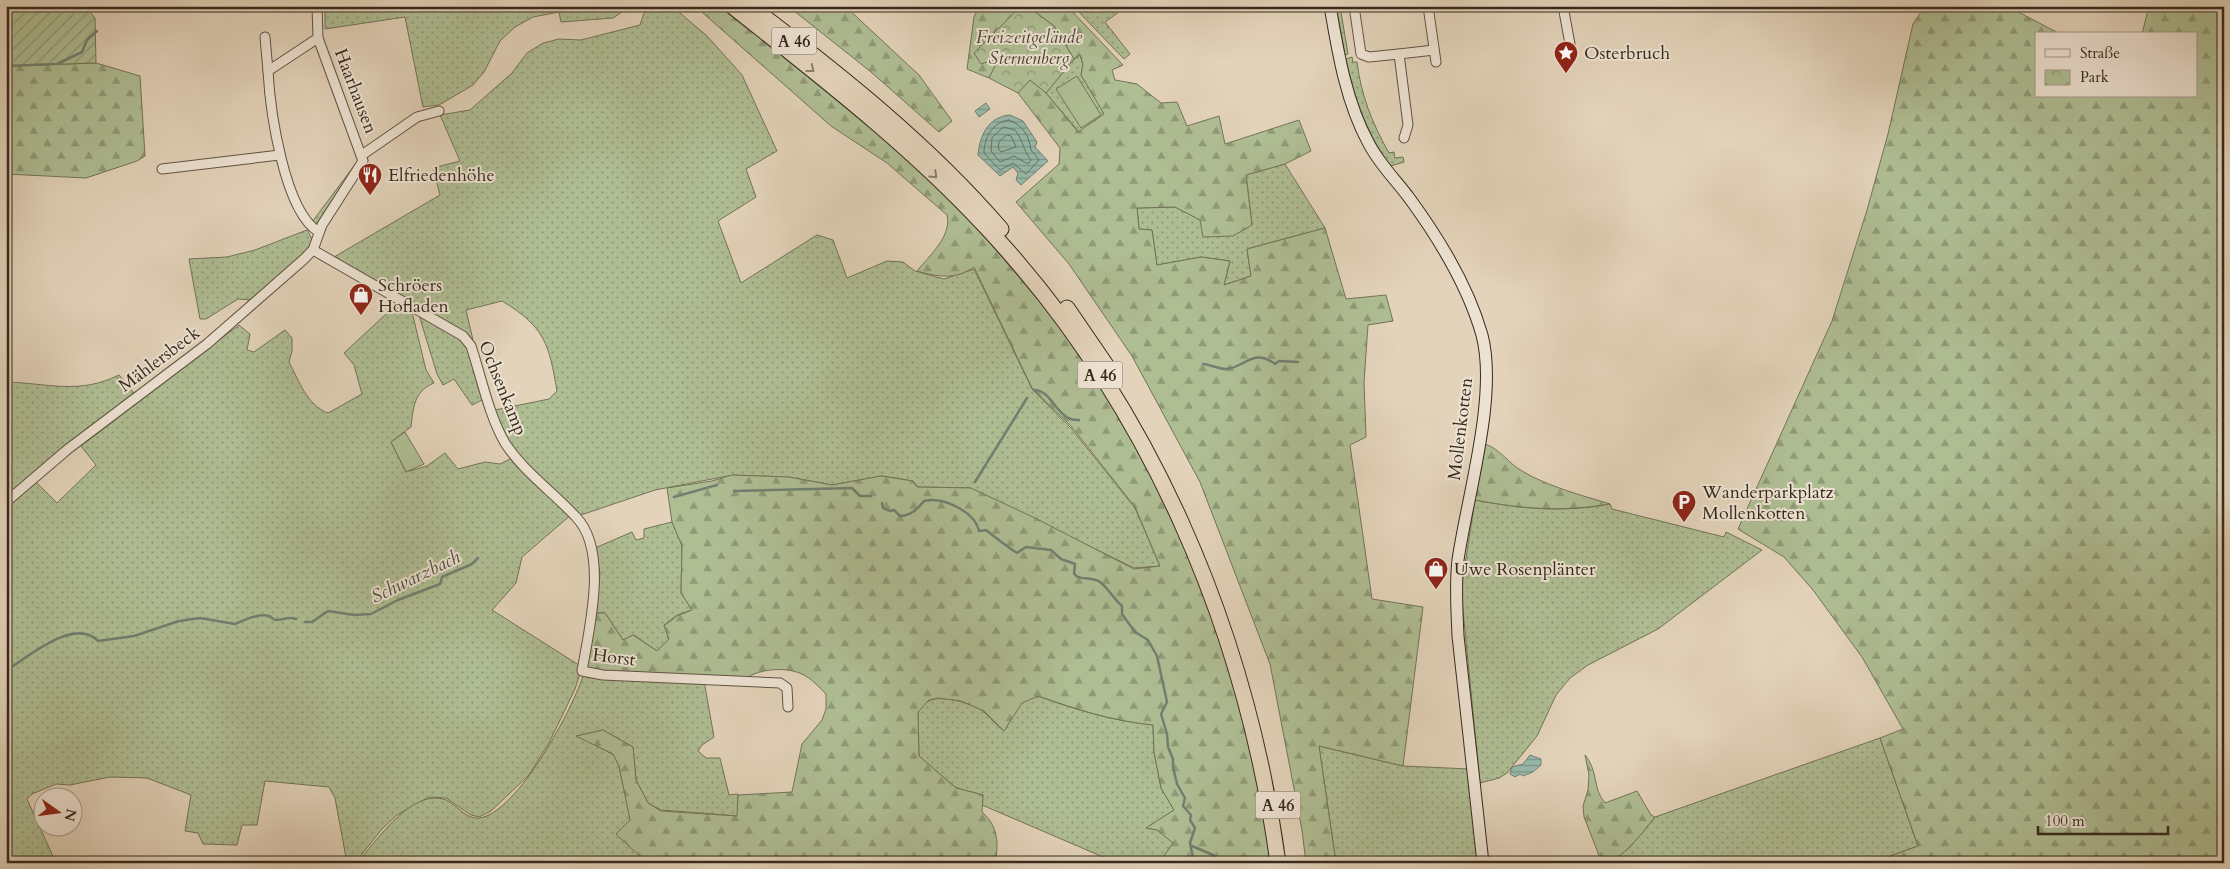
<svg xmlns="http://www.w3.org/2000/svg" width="2230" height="869" font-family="Cardo,serif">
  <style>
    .grass { fill: url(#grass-dots); stroke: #727458 }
    .forest { fill: url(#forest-firs); stroke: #727458 }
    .park { fill: url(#park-crowns); stroke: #727458 }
    .garden { fill: url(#garden-furrows); stroke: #727458 }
    .pitch { fill: #afbd93; stroke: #727458 }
    .water { fill: url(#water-rules); stroke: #708071 }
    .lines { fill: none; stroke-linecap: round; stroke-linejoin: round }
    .shore { stroke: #667263; stroke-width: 1 }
    .stream { stroke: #708071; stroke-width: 2.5 }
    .street-casing { stroke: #615444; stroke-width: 11 }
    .secondary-casing { stroke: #362a1d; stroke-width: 13 }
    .highway-casing { stroke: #362a1d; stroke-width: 17 }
    .street { stroke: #ede2d2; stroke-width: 9 }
    .secondary { stroke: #ede2d2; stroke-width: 11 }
    .highway { stroke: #e3d3ba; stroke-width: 15 }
    .oneway { stroke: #8c7e6c }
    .labels { text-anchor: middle; stroke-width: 4; stroke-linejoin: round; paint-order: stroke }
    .shield { fill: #ede2d2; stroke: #6d6153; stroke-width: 1 }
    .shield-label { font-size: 16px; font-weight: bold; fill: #362a1d }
    .park-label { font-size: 18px; font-style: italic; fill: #4e4735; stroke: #ede2d2 }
    .poi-label { font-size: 18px; fill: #362a1d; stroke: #ede2d2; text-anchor: start }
    .street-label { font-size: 18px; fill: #362a1d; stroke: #ede2d2 }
    .water-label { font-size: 19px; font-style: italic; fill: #4e4e40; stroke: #ede2d2 }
  </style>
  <defs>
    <pattern id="grass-dots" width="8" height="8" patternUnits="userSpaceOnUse" patternTransform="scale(1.25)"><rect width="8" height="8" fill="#afbd93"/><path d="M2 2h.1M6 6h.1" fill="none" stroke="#8f9a77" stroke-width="1.8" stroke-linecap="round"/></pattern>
    <pattern id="forest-firs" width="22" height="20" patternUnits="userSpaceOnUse" patternTransform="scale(1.25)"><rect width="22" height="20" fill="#afbd93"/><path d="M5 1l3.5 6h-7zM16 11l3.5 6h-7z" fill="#8f9a77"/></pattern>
    <pattern id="park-crowns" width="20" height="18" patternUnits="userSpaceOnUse" patternTransform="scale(1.25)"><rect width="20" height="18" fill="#afbd93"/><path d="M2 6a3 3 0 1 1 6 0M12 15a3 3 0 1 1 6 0" fill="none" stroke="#8f9a77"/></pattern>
    <pattern id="garden-furrows" width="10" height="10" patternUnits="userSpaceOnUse" patternTransform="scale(1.25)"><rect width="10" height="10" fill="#afbd93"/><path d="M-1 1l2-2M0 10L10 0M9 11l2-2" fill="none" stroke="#8f9a77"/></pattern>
    <pattern id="water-rules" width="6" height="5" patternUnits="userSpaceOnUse" patternTransform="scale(1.25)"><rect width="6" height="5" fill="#96b9a9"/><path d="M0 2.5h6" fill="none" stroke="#7b9789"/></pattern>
  </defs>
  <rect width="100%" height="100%" fill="#e3d3ba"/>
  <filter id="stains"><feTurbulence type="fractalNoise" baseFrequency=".004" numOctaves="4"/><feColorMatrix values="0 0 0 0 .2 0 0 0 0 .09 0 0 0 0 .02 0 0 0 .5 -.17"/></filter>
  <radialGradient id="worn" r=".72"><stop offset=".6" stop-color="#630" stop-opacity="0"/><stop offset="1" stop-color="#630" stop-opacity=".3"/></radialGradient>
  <g class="grass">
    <polygon points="325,6 631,6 613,18 561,22 559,12 533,17 515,27 500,41 484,72 473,85 439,105 423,107 405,17 325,29"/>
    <path d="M651,6L674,8L707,36L742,75L777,151L746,169L756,197L718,221L741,283L817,235L833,240L847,278L887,261L903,262L915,271L944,279L974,269L1032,389L1071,428L1135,508L1160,566L1134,568L970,488L918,487L913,481L882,476L832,485L789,477L733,475L655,490L578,516L515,453L503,433L495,410L549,399L557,391C549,344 545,327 502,301L466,310L473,340L334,257L440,195L433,168L460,161L440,115L470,110L512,73L527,53L543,43L559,39L581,40L640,25L644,13Z"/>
    <polygon points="1073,6 1085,6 1088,10 1094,6 1127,6 1105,22 1130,54 1124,59"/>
    <polygon points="1336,6 1340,6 1348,54 1345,55"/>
    <polygon points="1080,55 1083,64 1081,75 1105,114 1079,132 1046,93 1074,59"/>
    <path d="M1352,57L1353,62H1357C1361,95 1372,123 1389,153L1394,152L1395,158L1403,157L1404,162L1391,166C1367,135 1354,97 1346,59Z"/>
    <polygon points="357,162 319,220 316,224 312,222"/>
    <polygon points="1285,164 1325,228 1247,249 1251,276 1224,285 1230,261 1201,257 1157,265 1152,230 1139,229 1137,208 1175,207 1200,220 1252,225 1246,175"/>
    <polygon points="307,230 312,239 309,249 252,300 238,299 206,319 200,319 189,259 227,257 255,250"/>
    <path d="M398,303L412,312L426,370L434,383C414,391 413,408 411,427L391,442L406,472L427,466L445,453L458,469L485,462L500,464L514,457L572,514L522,557L516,583L492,610L582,667L575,689L549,743L529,775L491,811L479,817L471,815L446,798L429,797L397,815L382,829L355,863H347L335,798L329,787L265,781L257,825H242L237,845L203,844L198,833L185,831L191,795L147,778L110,777L70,785L56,784L32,794L27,799L56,863H6V507L35,481L57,503L96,465L81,446L239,325L250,334L247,350L254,352L285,330L292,338V351L289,362C299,381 307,405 328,413L362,394L354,365L344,353Z"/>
    <polygon points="419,315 467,343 486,398 472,405 454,379 443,385 437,374"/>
    <path d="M119,375L134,393L57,452L6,496V382C47,383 79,395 119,375Z"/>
    <path d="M1475,500C1523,509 1561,513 1610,504L1612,509L1724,537L1726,532L1762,550L1658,629L1588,665L1570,678L1556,695L1537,736L1507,773L1499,778L1480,783L1461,590Z"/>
    <polygon points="672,522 682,545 681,593 692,610 677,615 664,625 669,639 657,651 634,635 623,640 605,613 596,613 600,573 595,548 632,532 636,540 644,538 644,529"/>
    <path d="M584,673L704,681L714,737L702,745L698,751L706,758H720L729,795L738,794V816L661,810L648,803L636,780L633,747L603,730L578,736L614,755L619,766L631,820L647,863H357C376,842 412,787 446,800C457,805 467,820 479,818C517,814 574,707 584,673Z"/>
    <path d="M1038,696C1076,710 1113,721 1153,725L1154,752L1161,788L1174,810L1147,828L1157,830L1174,843L1159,863H1117L982,805L983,795L956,788L919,756L918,712C921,708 925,703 929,701C940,694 975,704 984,712C991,718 996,725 1004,731L1021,702Z"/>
    <polygon points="1880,738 1918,846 1871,863 1607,863 1629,848 1655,817"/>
    <polygon points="1319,746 1403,766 1470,769 1478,863 1336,863"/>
  </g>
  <g class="forest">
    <path d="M695,6H727L906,153L953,199L1076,345L1118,411L1183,530L1235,673L1274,863H1159L1173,843L1157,830L1146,828L1174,810L1161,788L1154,752L1153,725C1112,721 1076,709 1038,696L1022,703L1004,731L984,711L961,701L938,698L929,700L918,712L919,756L956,788L983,795L982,812C998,826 999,843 995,863H845L837,858L821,863H647L616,834L630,820L619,766L613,754L576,736L603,730L633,747L636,780L648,803L661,811L737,816L738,795L792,792L802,744L822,720L826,709V694C819,687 811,678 802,674C784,666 756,669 742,681L586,671L596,613H605L623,640L633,635L657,651L669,639L664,626L677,616L692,610L681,593L682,546L672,522L667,488L712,481L732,475L789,477L832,485L881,476L913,481L917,487L971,488L1037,519L1134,569L1160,566L1135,507L1072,427L1032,388L974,267C955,280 939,277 917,271C930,255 952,236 947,215L887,163L831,126Z"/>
    <polygon points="788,6 845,6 919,75 952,121 939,132 871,72"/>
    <polygon points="979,6 1021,6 974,53 1000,58 989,78 967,69 974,17"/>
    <polygon points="1027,6 1067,6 1123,65 1112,70 1115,80 1137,84 1161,103 1177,102 1187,126 1219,116 1225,144 1299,120 1311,151 1285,164 1246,175 1252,225 1233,236 1203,237 1200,220 1175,207 1137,208 1139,229 1152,230 1157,265 1201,257 1230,261 1224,285 1251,276 1247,249 1325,228 1346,299 1386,295 1393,321 1368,325 1364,382 1366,437 1350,445 1372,599 1423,607 1403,766 1319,746 1336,863 1306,863 1302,830 1270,664 1200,482 1132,356 1069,264 1016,202 1059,164 1060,148 1018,93 1029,79 1046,93 1078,132 1104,114 1081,75 1083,64 1080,55 1074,59 1054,26"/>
    <polygon points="1925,6 1968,6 1972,11 1977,6 2007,6 2060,34 2036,34 2036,96 2196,96 2196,34 2142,34 2149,6 2224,6 2224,863 1871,863 1918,846 1880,738 1903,729 1862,657 1813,590 1784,557 1738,529 1832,321 1867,210 1888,134 1913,24"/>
    <polygon points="96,63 140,76 145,156 137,161 86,178 6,174 6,66"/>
    <path d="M1485,444C1500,449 1508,463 1522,471C1549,487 1581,495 1610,504C1562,512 1523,509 1475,500Z"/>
    <path d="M1585,755C1599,772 1592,788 1605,803L1637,791L1651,815L1655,817C1644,830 1621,863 1602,863L1584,817L1583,806L1588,790L1589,775Z"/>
  </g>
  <polygon class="park" points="1021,6 1027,6 1054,26 1074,59 1046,93 1030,80 1018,93 989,78 999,58 981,64 974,53"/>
  <polygon class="garden" points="6,6 85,6 95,18 96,63 6,66"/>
  <g class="pitch">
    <polygon points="1077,76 1101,115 1081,128 1056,89"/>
    <polygon points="405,432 424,464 406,472 391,442"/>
  </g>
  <g class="water">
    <polygon points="986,103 990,109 979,117 975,111"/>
    <path d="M1010,115L1023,121L1037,142L1035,147L1048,161L1021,185L1016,180L1018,173L1013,167L1000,176L978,155C980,135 988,117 1010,115Z"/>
    <polygon points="1530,755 1541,759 1541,765 1533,772 1523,776 1520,774 1515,777 1510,774 1512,767 1523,764"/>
  </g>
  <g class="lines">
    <g class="shore">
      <path d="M1009,120C1023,125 1029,136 1031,150L1039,160L1026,174L1013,163L1000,170L984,153C984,138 992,122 1009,120Z"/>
      <path d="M1004,127L1015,130C1023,140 1023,150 1031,160L1028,164L1014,156L1000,162L991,151L992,138Z"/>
      <polygon points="1007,135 1011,136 1016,147 1001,152 998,148 999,142"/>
    </g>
    <g class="stream">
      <polyline points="6,66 57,64 82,52 87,40 97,31"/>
      <path d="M1203,364C1211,365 1219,369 1226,369C1245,368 1253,347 1275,364L1279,361L1298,362"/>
      <path d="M1034,390C1053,390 1057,422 1079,420"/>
      <polyline points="975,482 1027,398"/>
      <polyline points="734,491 852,488 860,496 871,496"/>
      <polyline points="674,497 717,485"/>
      <path d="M882,503L883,508L890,511L894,510L900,516C911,516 918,509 924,501C943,496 975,512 979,531L986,530C996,538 1006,546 1017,553L1026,547L1051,550L1061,559L1075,564L1074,573L1076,576C1084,580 1092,577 1100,582C1109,589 1113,598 1122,606V614L1135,632L1148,640L1157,656L1167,702L1161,714L1167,734L1168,747L1173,759V767L1177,784L1185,798L1183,806L1191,815L1190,820L1195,828L1190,843L1194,863"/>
      <polyline points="305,622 312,622 328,611 354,615 371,614 398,600 440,584 442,577 472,564 478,558"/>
      <path d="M6,667L13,666C33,653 76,618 98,641L134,636L179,621L200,618L235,624C244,620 259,613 269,616C272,617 273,620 276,620C283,620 289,616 296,619"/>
      <polyline points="1192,846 1213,855 1217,860 1243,863"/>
    </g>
    <defs>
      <g id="street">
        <polyline points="1354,6 1361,54 1369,57 1399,54"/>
        <polyline points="1428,6 1436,62"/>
        <polyline points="1563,6 1572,55"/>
        <polyline points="265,37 268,71"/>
        <path d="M318,38L268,71C270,109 284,212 319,232"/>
        <polyline points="1404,138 1408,125 1399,54 1434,50"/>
        <polyline points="362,155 417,117 439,111"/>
        <polyline points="162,169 280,155"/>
        <path d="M313,250L463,336L471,346C481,376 489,416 505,443C523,471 553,492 576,517C609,551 589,629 582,671L603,675L780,683L787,688L788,707"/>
        <polyline points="6,502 68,449 207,344 303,260 313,250 322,225 363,161 318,38 317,6"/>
      </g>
      <path id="secondary" d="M1330,6C1338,53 1346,102 1369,144C1380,165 1396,180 1410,199C1440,240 1468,286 1482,335C1498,396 1467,497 1458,560C1455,585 1457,611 1458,636L1483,863"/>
      <g id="highway">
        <path d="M732,6C820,76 909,144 986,227C1149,401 1246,628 1278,863"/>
        <path d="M750,6C839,74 928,144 1001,229"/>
        <polyline points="1067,308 1106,365"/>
      </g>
    </defs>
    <use href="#street" class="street-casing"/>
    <use href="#secondary" class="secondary-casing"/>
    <use href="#highway" class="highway-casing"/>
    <use href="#street" class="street"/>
    <use href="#secondary" class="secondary"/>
    <use href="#highway" class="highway"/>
  </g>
  <defs><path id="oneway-chevron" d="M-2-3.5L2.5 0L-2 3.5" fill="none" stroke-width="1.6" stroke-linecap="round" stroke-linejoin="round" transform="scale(1.25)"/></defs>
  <g class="oneway">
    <use href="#oneway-chevron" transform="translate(811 69) rotate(38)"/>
    <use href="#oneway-chevron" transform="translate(934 175) rotate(44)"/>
  </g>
  <defs>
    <symbol id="sight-pin" viewBox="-11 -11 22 30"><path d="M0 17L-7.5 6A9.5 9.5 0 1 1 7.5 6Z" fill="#8f2418" stroke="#ede2d2"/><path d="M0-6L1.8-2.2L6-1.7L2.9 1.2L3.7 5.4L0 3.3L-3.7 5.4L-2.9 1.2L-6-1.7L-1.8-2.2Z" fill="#fff"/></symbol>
    <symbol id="restaurant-pin" viewBox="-11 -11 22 30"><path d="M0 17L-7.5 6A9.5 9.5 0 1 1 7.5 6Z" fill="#8f2418" stroke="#ede2d2"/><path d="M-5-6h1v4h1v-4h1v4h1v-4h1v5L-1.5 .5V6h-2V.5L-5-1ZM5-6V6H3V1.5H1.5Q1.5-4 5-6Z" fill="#fff"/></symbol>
    <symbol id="shop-pin" viewBox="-11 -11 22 30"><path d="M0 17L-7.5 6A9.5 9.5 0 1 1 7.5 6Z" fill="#8f2418" stroke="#ede2d2"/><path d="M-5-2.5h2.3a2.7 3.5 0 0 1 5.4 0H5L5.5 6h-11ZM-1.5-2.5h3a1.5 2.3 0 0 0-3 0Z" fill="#fff"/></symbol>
    <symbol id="parking-pin" viewBox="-11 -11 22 30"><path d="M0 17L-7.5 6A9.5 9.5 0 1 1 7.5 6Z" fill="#8f2418" stroke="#ede2d2"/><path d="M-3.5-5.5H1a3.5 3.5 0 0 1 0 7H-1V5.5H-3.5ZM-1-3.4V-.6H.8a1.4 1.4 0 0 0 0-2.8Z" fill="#fff"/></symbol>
  </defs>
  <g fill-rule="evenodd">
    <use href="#sight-pin" x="1552" y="39" width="28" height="38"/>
    <use href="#restaurant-pin" x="356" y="161" width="28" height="38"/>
    <use href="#shop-pin" x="347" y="281" width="28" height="38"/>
    <use href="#parking-pin" x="1670" y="488" width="28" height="38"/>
    <use href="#shop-pin" x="1422" y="555" width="28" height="38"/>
  </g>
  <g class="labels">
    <g class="shield">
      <rect x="771.5" y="27.5" width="45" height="27" rx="4"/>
      <rect x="1077.5" y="361.5" width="45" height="27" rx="4"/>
      <rect x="1255.5" y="791.5" width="45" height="27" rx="4"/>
    </g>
    <g class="shield-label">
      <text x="794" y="47">A 46</text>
      <text x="1100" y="381">A 46</text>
      <text x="1278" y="811">A 46</text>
    </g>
    <g class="park-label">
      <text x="1029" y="43">Freizeitgelände<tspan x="1029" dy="21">Sternenberg</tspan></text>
    </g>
    <g class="poi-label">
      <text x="1584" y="59">Osterbruch</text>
      <text x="388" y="181">Elfriedenhöhe</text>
      <text x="378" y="291">Schröers<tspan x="378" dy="21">Hofladen</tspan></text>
      <text x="1702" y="498">Wanderparkplatz<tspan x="1702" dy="21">Mollenkotten</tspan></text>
      <text x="1454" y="575">Uwe Rosenplänter</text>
    </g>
    <g class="street-label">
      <text transform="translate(356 91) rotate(69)" y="6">Haarhausen</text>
      <text transform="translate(159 359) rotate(-37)" y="6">Mählersbeck</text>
      <text transform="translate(503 388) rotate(68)" y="6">Ochsenkamp</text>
      <text transform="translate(1460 429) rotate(-83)" y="6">Mollenkotten</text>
      <text transform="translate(614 657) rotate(7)" y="6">Horst</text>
    </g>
    <g class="water-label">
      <text transform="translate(415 576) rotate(-26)" y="7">Schwarzbach</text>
    </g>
  </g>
  <rect width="2230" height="869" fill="none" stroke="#e3d3ba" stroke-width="25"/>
  <rect x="8" y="8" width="2215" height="854" fill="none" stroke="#362a1d" stroke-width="2.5"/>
  <rect x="12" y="12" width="2205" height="844" fill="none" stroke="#362a1d"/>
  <rect x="2035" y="32" width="162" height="65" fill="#ede2d2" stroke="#a4988a"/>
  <rect x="2045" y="49" width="25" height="8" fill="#ede2d2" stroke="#a4988a"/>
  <text x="2080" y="58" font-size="15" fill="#362a1d">Straße</text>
  <rect x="2045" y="70" width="25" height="15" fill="url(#park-crowns)" stroke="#a4988a"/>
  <text x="2080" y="82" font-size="15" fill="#362a1d">Park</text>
  <g transform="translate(58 812) rotate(104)"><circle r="24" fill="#ede2d2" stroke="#a4988a"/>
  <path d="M0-4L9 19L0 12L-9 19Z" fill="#8f2418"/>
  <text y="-8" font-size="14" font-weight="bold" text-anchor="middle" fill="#362a1d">N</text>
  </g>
  <path d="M2038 826v8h130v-8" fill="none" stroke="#362a1d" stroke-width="2.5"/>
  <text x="2045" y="826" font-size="15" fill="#362a1d" stroke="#ede2d2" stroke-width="4" paint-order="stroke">100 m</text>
  <rect width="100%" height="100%" filter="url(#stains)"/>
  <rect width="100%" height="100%" fill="url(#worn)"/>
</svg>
